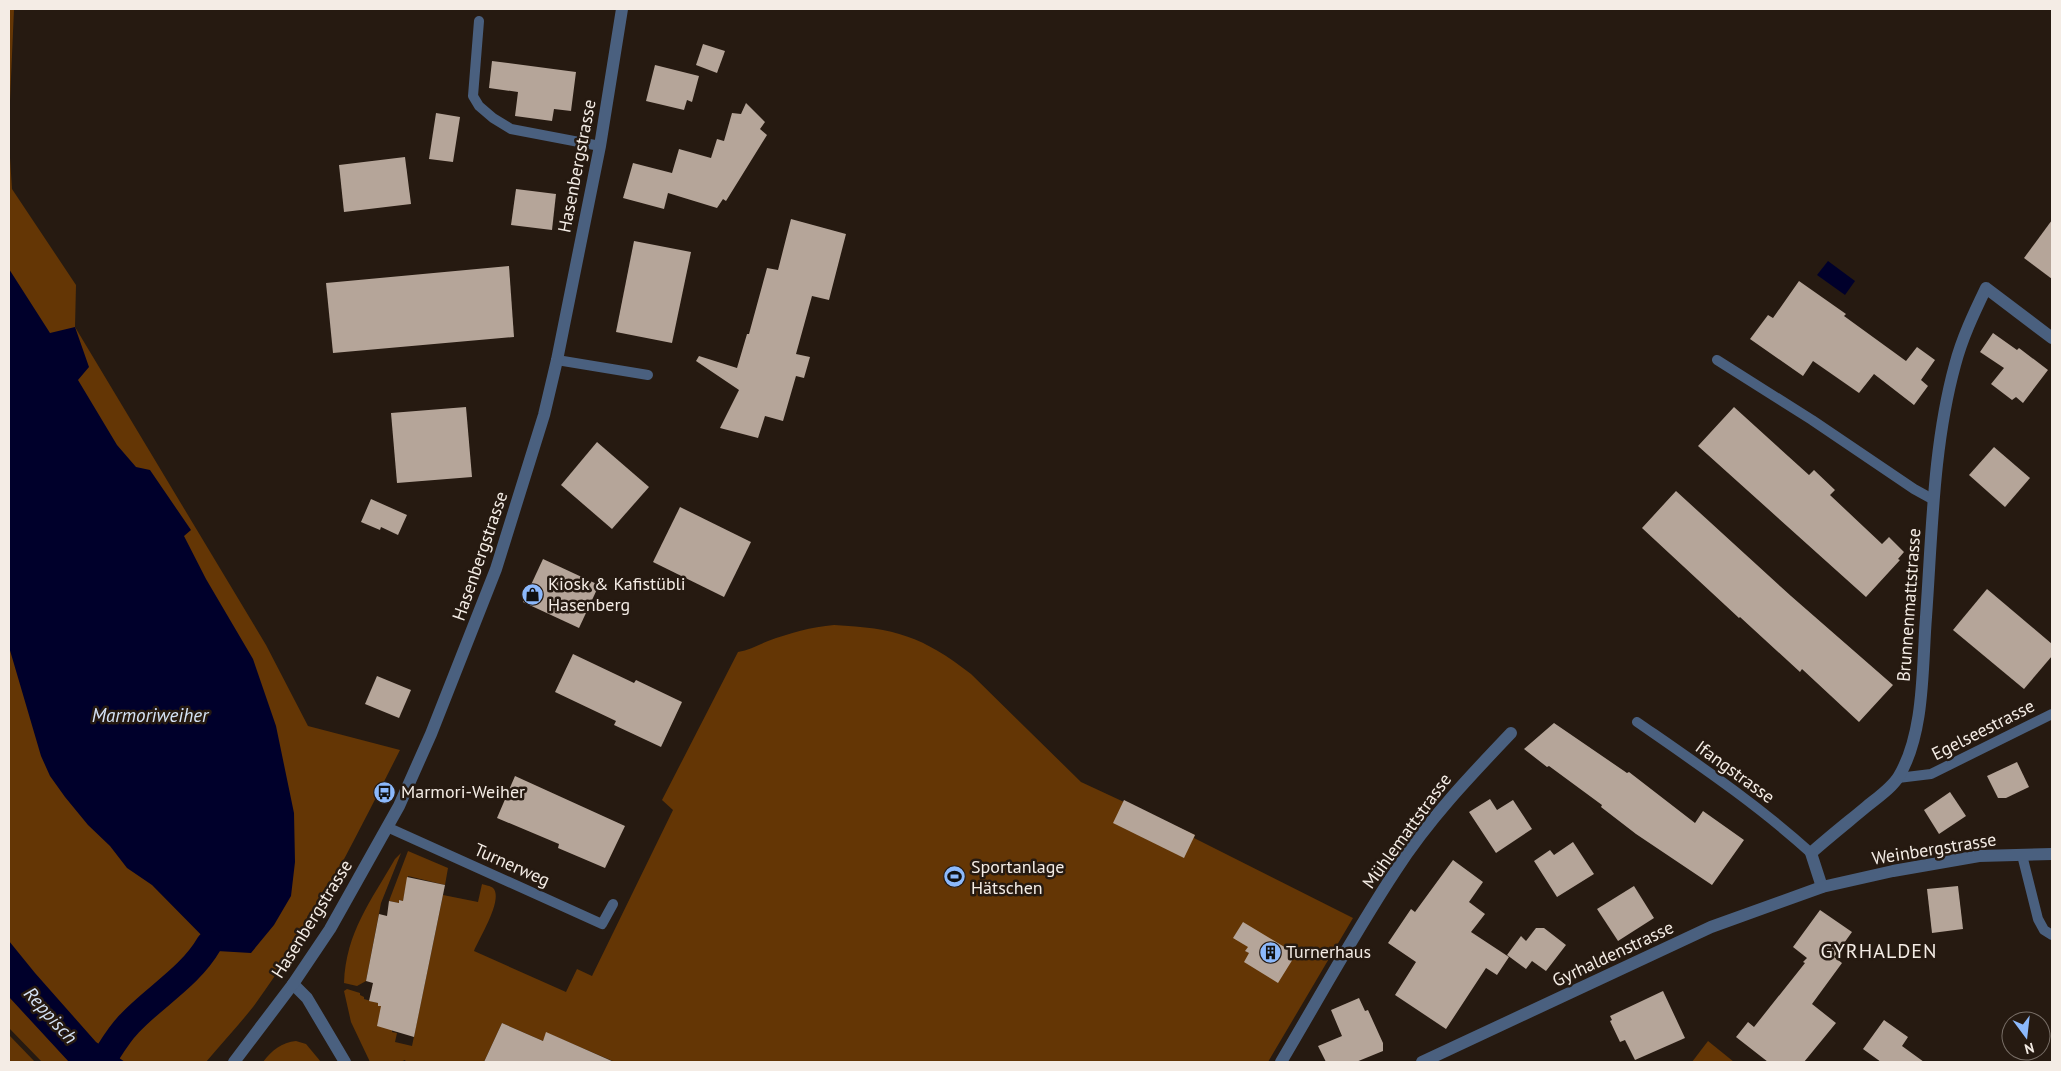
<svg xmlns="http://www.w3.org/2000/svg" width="2061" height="1071" font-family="'PT Sans',sans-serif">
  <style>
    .green { fill: #643605 }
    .water { fill: #00002b }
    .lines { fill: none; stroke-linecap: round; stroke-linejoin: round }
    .canal { stroke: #00002b; stroke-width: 26 }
    .building { fill: #b5a599 }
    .service { stroke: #4a607f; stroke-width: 10 }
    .minor { stroke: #4a607f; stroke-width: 12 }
    .tertiary { stroke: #4a607f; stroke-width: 12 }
    .labels { text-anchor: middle; stroke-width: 5; stroke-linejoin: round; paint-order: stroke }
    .street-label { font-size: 18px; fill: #f4ece5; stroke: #261a11 }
    .poi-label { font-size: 18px; fill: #f4ece5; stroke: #261a11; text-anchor: start }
    .water-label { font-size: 19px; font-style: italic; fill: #d5e3f7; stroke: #261a11 }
    .quarter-label { font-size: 20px; letter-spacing: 1px; fill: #f4ece5; stroke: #261a11 }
  </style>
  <rect width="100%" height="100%" fill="#261a11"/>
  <g class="green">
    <polygon points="9,9 14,9 9,124"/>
    <path d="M9,142L12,189L76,285L75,327L266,645L308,726L400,750C356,837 311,929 253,1007C238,1026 221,1044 206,1062H42L9,1028Z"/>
    <path d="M834,625C895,628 922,636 971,674L1081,782L1195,835L1194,838L1353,918L1268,1062H615L547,1033L543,1041L502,1023L484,1062H406L405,1060L400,1062H370L351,1022L344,991L347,989L360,993V995L364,997V999L378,1003V1006H381L392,1029V1032L397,1033L395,1042L412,1046L443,895L478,902L482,884C485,885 491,886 493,888C504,899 479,938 474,951L566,992L577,969L592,976L673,810L662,800L738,652C749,650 758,645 768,641C790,633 811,627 834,625Z"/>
    <polygon points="408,851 448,868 445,885 408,876 403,901 399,900 399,903 389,901"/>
    <path d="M401,853L381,903L366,981L357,986L344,983C346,932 371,901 395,859Z"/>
    <polygon points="9,1035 35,1062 9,1062"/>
    <path d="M296,1041L306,1044L321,1062H263C271,1051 282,1042 296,1041Z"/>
    <polygon points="1708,1041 1734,1062 1692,1062"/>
  </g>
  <g class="water">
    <polygon points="1828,261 1855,281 1845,295 1817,275"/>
    <polygon points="9,269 50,333 75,327 89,367 78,380 117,445 136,467 150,470 191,530 184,536 206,579 253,659 276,726 294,813 295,862 291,896 274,925 251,953 217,951 152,885 127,868 110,846 88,825 65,797 50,776 41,756 9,647"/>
    <polygon points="9,941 35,973 96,1042 125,1062 69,1062 9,997"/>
  </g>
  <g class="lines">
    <path class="canal" d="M102,1062C110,1050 118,1035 129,1024C154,997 190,977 209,944"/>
  </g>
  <g class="building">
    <polygon points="703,44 725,51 717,73 696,65"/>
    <polygon points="492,61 576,72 571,111 554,109 552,121 515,116 518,92 489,88"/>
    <polygon points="655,65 699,76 692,102 687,100 684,110 646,101"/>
    <polygon points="746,103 765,122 760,129 767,135 726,201 723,199 717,208 668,193 664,209 623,198 633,163 672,173 679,149 711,158 717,139 724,141 732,113 741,114"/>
    <polygon points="436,113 460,117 453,162 429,159"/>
    <polygon points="405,157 411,204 344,212 339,165"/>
    <polygon points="516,189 556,194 552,230 511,225"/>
    <polygon points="791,219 846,234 829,300 812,296 796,354 810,357 804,378 796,376 783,421 765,416 758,438 720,428 739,390 696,361 699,356 737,368 747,334 749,334 767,268 778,270"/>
    <polygon points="2052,220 2052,279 2024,258"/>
    <polygon points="634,241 691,252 672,343 616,332"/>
    <polygon points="509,266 514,337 333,353 326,283"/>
    <polygon points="1799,281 1846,314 1844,316 1906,361 1917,347 1935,360 1921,380 1928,386 1914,405 1874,374 1859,393 1813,361 1803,376 1750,339 1768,315 1773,318"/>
    <polygon points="1993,333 2017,350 2019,348 2048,370 2023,403 2016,397 2012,400 1991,384 2004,368 1980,352"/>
    <polygon points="466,407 472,477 397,483 391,413"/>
    <polygon points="1734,407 1809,475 1814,470 1835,490 1830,495 1882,544 1889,537 1904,552 1898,559 1900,560 1866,597 1698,446"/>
    <polygon points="597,442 649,487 612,529 561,485"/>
    <polygon points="1994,447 2030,478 2005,507 1969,475"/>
    <polygon points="1676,491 1791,596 1893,685 1859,722 1802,669 1800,672 1740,617 1739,618 1642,528"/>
    <polygon points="371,499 407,515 398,535 381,527 380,530 361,522"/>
    <polygon points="680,507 751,542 724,597 653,562"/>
    <polygon points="543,559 599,585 579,628 523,602"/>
    <polygon points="1987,589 2052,644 2052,656 2024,689 1953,630"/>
    <polygon points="573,654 634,683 636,680 682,702 661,747 614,725 616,721 555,692"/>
    <polygon points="377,676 411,690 399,718 365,704"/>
    <polygon points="1554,723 1627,773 1629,772 1695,823 1703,811 1744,840 1712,885 1636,834 1601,807 1602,805 1549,766 1547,767 1524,749"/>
    <polygon points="2017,762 2029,787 2006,798 1998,798 1987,776"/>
    <polygon points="515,776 625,826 605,868 558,848 559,844 497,818"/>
    <polygon points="1950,792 1966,816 1939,834 1924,810"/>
    <polygon points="1490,799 1497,810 1513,800 1532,829 1496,853 1469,812"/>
    <polygon points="1124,800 1195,835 1184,858 1113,823"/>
    <polygon points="1573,842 1594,874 1557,897 1534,861 1550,850 1554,855"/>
    <polygon points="1453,860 1483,882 1469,902 1485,914 1471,932 1509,957 1497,975 1486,968 1446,1029 1395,995 1416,962 1388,943 1411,909 1415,912"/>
    <polygon points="407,877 445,885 414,1037 377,1026 381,1006 378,1006 378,1003 369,1001 373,983 366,981 379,914 387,916 389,901 399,903 399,900 403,901"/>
    <polygon points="1634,886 1654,918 1618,941 1597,909"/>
    <polygon points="1958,886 1963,929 1932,933 1927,889"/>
    <polygon points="1820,910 1852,932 1834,957 1842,963 1812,1004 1836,1023 1804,1062 1768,1062 1736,1037 1748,1022 1754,1027 1805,963 1803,962 1807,958 1793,947"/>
    <polygon points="1243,922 1296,954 1278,983 1244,962 1249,953 1245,951 1248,947 1233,938"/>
    <polygon points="1536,928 1544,928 1566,945 1546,971 1532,961 1526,969 1507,955 1521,936 1526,941"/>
    <polygon points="1663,991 1685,1038 1635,1060 1625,1040 1620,1042 1610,1021 1612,1020 1610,1016"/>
    <polygon points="1359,998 1365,1011 1368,1010 1383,1043 1383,1051 1356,1062 1326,1062 1318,1046 1342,1036 1331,1010"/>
    <polygon points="1884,1020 1908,1037 1902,1046 1924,1062 1881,1062 1863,1049"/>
    <polygon points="502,1023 543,1041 546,1032 614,1062 484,1062"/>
  </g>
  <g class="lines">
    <g class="service">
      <polyline points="479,21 473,96 479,106 493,118 511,129 600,146"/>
      <polyline points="557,360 648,375"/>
      <polyline points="1717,360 1812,420 1914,489 1934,500"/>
      <path d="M1637,722C1696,763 1757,804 1811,853"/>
      <polyline points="1898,778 1931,774 2052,714"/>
      <polyline points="387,827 602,924 613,904"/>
      <polyline points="2022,855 2038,919 2044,930 2052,935"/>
    </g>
    <g class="minor">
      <path d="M1822,887L1811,853C1829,837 1848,822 1866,807C1877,798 1892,788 1899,776C1925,732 1922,667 1926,617C1932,534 1933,445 1955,365C1962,338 1974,313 1986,288L2052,338"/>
      <polyline points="293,984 307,998 345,1062"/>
      <path d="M1281,1062C1319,998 1355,932 1396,870C1428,820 1470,776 1511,733"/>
      <polyline points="1422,1062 1711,927 1822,887 1893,871 1979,856 2052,854"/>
    </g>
    <polyline class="tertiary" points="234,1062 293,984 330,929 399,806 431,734 496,569 544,415 557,360 600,146 622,9"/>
  </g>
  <defs>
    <symbol id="shop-disc" viewBox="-11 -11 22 22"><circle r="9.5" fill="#8cb9fc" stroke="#261a11"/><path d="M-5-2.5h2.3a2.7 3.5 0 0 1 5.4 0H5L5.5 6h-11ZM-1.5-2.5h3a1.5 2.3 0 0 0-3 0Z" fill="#111"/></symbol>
    <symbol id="bus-disc" viewBox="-11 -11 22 22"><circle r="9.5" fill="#8cb9fc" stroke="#261a11"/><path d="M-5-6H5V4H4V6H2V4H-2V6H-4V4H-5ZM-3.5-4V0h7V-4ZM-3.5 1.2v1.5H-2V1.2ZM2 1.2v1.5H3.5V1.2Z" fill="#111"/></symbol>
    <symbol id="stadium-disc" viewBox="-11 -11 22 22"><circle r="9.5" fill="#8cb9fc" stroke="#261a11"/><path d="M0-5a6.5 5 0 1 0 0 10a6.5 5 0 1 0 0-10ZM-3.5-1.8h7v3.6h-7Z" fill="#111"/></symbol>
    <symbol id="building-disc" viewBox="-11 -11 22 22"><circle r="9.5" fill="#8cb9fc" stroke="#261a11"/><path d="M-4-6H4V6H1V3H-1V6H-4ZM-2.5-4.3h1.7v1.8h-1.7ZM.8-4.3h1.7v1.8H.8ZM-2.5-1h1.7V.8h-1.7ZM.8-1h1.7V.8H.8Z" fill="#111"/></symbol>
  </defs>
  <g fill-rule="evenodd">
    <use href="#shop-disc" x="520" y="582" width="25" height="25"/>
    <use href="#bus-disc" x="372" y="780" width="25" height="25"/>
    <use href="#stadium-disc" x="942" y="864" width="25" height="25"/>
    <use href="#building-disc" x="1258" y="940" width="25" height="25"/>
  </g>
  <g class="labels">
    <g class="street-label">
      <text transform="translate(577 166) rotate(-79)" y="6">Hasenbergstrasse</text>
      <text transform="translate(480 556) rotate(-71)" y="6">Hasenbergstrasse</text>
      <text transform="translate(1909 605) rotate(-86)" y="6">Brunnenmattstrasse</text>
      <text transform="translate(1983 730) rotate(-27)" y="6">Egelseestrasse</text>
      <text transform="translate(1735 772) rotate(36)" y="6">Ifangstrasse</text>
      <text transform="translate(1407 831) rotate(-54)" y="6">Mühlemattstrasse</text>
      <text transform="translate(1934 849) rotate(-9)" y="6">Weinbergstrasse</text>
      <text transform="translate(512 865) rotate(24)" y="6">Turnerweg</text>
      <text transform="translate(312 919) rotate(-58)" y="6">Hasenbergstrasse</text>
      <text transform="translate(1613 954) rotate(-25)" y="6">Gyrhaldenstrasse</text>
    </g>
    <g class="poi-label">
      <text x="548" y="590">Kiosk &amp; Kafistübli<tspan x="548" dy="21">Hasenberg</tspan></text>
      <text x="401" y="798">Marmori-Weiher</text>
      <text x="971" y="873">Sportanlage<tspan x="971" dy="21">Hätschen</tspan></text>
      <text x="1286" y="958">Turnerhaus</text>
    </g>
    <g class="water-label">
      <text x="150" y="722">Marmoriweiher</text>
      <text transform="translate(51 1015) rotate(48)" y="7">Reppisch</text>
    </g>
    <g class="quarter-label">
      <text x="1879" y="958">GYRHALDEN</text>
    </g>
  </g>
  <rect width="2061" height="1071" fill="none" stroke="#f4ece5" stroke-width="20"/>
  <g transform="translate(2026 1036) rotate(165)"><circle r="24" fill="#261a11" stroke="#786e66"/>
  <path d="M0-4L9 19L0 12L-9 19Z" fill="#8cb9fc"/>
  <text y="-8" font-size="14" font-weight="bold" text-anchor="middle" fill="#f4ece5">N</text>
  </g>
</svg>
